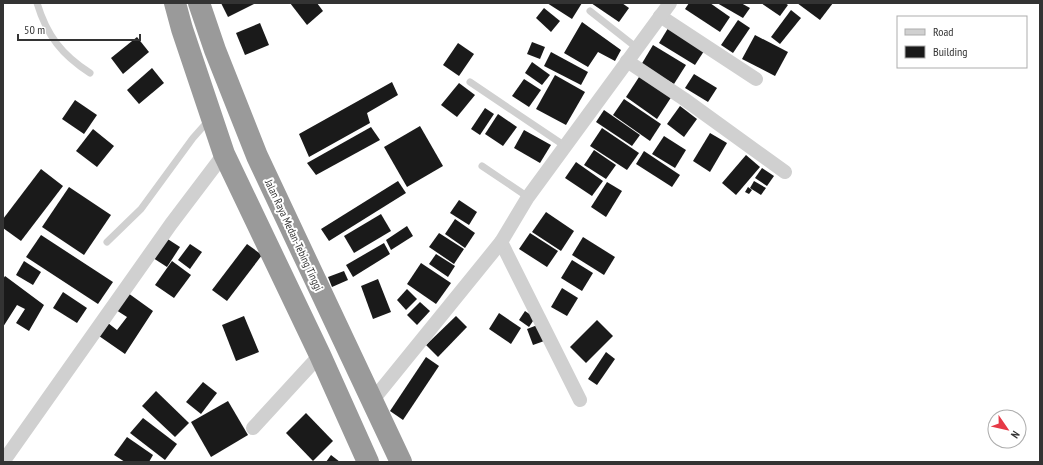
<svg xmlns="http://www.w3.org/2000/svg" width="1043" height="465" font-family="'PT Sans Narrow',sans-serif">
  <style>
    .building { fill: #1a1a1a }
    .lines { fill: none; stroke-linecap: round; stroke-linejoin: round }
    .lane { stroke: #d0d0d0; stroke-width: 7 }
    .street { stroke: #d0d0d0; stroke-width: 14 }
    .highway { stroke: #9a9a9a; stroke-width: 22 }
    .labels { text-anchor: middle; stroke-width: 4; stroke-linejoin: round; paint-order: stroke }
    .street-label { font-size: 11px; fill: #333; stroke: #fff }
  </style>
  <rect width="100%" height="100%" fill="#fff"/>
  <g class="building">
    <polygon points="221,3 256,3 228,17"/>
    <polygon points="290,3 317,3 323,11 307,25"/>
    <polygon points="547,3 582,3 572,19"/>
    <polygon points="591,3 622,3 629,8 619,22"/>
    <polygon points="689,3 710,3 730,17 720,32 685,9"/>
    <polygon points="717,3 741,3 750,8 743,18"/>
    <polygon points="761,3 785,3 788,5 780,16"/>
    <polygon points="797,3 833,3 820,20"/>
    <polygon points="544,8 560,21 551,32 536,18"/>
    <polygon points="791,10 801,18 780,44 771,37"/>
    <polygon points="738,20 750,28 733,53 721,45"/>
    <polygon points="582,22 621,50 615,61 598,52 588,67 564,53"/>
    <polygon points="260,23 269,45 245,55 236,33"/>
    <polygon points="670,25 706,48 695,65 659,43"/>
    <polygon points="755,35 788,52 775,76 742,59"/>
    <polygon points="137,37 149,52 123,74 111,58"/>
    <polygon points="532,42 545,47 540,59 527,54"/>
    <polygon points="458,43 474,54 459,76 443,65"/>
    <polygon points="653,45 686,65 674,84 641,65"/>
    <polygon points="551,52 588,72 581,85 544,66"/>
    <polygon points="532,62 550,75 542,85 525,73"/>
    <polygon points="152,68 164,83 139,104 127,90"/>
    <polygon points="641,74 672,96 657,119 626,97"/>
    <polygon points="694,74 717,88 708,102 685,88"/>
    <polygon points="555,75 585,92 566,125 536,109"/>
    <polygon points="524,79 541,90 529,107 512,96"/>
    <polygon points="392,82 398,95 367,113 370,123 309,157 299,134"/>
    <polygon points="459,83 475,95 457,117 441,105"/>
    <polygon points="624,99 661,124 650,141 613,115"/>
    <polygon points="75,100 97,115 84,134 62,119"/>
    <polygon points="680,106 697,119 684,137 667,124"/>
    <polygon points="485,108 494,114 480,135 471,129"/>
    <polygon points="604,110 640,135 632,146 596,122"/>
    <polygon points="498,114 517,127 503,146 485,134"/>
    <polygon points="420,126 443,166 407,187 384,147"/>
    <polygon points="371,127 380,140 316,175 307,163"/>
    <polygon points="602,128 639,153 627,170 590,146"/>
    <polygon points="93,129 114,146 97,167 76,151"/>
    <polygon points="524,130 551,145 540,163 514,148"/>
    <polygon points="710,133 727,143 710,172 693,161"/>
    <polygon points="664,136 686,150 675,168 652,154"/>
    <polygon points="594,150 616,165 606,179 584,165"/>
    <polygon points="644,151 680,175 672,187 636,164"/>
    <polygon points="746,155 760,167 736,195 722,183"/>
    <polygon points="576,162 603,181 592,196 565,178"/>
    <polygon points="762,168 774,176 767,186 755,178"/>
    <polygon points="41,169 63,186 21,241 3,228 3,219"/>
    <polygon points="398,181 406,193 329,241 321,229"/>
    <polygon points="754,181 766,188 761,195 750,188"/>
    <polygon points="607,182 622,191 606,217 591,207"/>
    <polygon points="69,187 111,215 84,255 42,227"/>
    <polygon points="748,187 752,190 749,194 745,192"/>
    <polygon points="459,200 477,212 469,225 450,213"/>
    <polygon points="546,212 574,231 561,251 532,232"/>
    <polygon points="381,214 391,231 354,253 344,236"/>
    <polygon points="455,219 475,233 465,248 445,234"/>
    <polygon points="407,226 413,236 391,250 386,240"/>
    <polygon points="439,233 464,249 454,264 429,247"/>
    <polygon points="530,233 558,251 547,267 519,249"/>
    <polygon points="41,235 113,282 98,304 26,257"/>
    <polygon points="163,236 180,247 167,267 150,256"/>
    <polygon points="583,237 615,257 604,275 572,255"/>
    <polygon points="384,243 390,254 353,277 346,265"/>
    <polygon points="190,244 202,252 190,269 178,260"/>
    <polygon points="247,244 262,255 227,301 212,290"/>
    <polygon points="436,254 455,266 448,277 429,264"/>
    <polygon points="572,260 593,273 582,291 561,278"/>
    <polygon points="24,261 41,272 33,285 16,275"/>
    <polygon points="172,261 191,275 174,298 155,285"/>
    <polygon points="421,263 451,283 436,304 407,284"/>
    <polygon points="344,271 348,280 332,287 328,277"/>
    <polygon points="5,276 44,305 29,331 16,323 25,309 17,305 3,327 3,279"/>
    <polygon points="378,279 391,312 373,319 361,286"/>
    <polygon points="562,288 578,298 567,316 551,307"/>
    <polygon points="407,289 417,299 406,310 397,300"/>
    <polygon points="63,292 87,308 77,323 53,308"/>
    <polygon points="128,293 153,311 125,354 99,336 108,323 117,330 127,317 116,310"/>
    <polygon points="420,302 430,311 417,325 407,315"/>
    <polygon points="525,311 535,318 529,327 519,320"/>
    <polygon points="499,313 521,328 511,344 489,329"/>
    <polygon points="244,316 259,352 236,361 222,325"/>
    <polygon points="456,316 467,327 438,357 426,345"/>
    <polygon points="597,320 613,336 586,363 570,347"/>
    <polygon points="540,324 547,340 533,345 527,329"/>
    <polygon points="606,352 615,359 597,385 588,379"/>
    <polygon points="426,357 439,366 403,420 390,411"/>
    <polygon points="203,382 217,393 201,414 186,402"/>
    <polygon points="156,391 189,423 175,437 142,406"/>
    <polygon points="228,401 248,435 211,457 191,422"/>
    <polygon points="306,413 333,441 313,461 286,433"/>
    <polygon points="143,418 177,444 165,460 130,433"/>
    <polygon points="127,437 153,455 149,462 125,462 114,455"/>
    <polygon points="331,455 340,462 326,462"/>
  </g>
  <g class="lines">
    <g class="lane">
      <path d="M37,3C47,36 62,55 90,73"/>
      <polyline points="590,11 637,48"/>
      <polyline points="470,82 565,146"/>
      <polyline points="482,166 528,197"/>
      <polyline points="107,242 141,209 193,138 209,120"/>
    </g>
    <g class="street">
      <polyline points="660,16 756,79"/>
      <polyline points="627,61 684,99 785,172"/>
      <polyline points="501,242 580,400"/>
      <polyline points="372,401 501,242 528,197 670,3"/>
      <polyline points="253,428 320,355"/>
      <polyline points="3,462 171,224 224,154"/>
    </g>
    <g class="highway">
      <polyline points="175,3 182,29 224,154 320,355 368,462"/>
      <polyline points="199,3 215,50 257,156 401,462"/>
    </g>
  </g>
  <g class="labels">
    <g class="street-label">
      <text transform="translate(294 235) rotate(65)" y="4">Jalan Raya Medan-Tebing Tinggi</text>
    </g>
  </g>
  <rect width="1043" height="465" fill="none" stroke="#333333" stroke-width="8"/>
  <rect x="897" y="16" width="130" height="52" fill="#ffffff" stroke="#adadad"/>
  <rect x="905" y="29" width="20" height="6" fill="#d0d0d0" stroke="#adadad"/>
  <text x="933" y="36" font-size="12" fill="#333333">Road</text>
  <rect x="905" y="46" width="20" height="12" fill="#1a1a1a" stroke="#adadad"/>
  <text x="933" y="56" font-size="12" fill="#333333">Building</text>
  <g transform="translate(1007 429) rotate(124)"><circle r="19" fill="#ffffff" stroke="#adadad"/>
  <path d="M0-3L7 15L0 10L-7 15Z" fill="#e63946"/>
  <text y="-6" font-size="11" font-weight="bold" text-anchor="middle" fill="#333333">N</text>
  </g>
  <path d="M18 34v6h122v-6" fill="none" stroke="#333333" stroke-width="2"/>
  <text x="24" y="34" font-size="12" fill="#333333" stroke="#ffffff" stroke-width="3" paint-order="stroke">50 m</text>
</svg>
